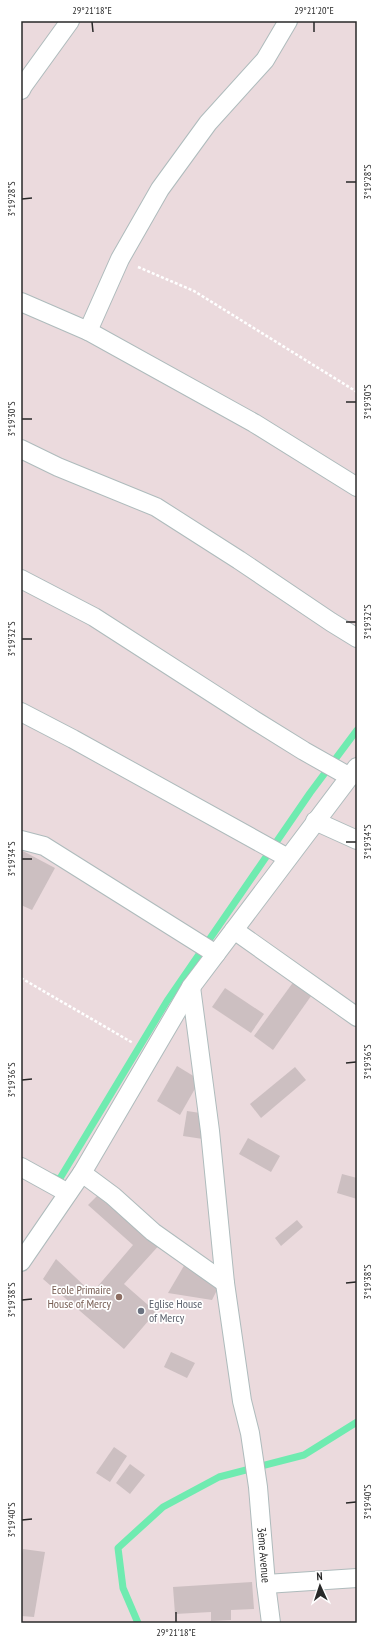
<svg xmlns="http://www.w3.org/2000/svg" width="378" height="1644" font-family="'PT Sans Narrow',sans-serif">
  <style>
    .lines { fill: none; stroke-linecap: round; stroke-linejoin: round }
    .stream { stroke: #6febb0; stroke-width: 7 }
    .building { fill: #ccbfc1 }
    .minor-casing { stroke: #aebbbc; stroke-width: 20 }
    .path { stroke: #fff; stroke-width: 2.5; stroke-dasharray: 3 2; stroke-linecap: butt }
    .minor { stroke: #fff; stroke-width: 18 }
    .ticks { fill: none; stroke: #282828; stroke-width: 1.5 }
    .education-dot { fill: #8d6e63; stroke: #fff; stroke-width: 1.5 }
    .worship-dot { fill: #6b7280; stroke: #fff; stroke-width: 1.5 }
    .labels { text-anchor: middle; stroke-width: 3.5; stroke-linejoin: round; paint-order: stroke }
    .education-label { font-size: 12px; fill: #785e54; stroke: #fff; text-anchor: end }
    .worship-label { font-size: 12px; fill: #5b616d; stroke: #fff; text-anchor: start }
    .street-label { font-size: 12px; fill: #282828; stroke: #fff }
    .neatline { fill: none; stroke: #282828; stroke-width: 1.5 }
    .ticks-label { font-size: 10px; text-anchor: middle; fill: #282828 }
  </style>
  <rect width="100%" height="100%" fill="#ebdadd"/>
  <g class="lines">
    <g class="stream">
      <polyline points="53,1177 59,1180 167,1001 310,793 357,730"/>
      <polyline points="138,1623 123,1588 118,1548 163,1507 219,1477 304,1455 357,1422"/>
    </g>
  </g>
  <g class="building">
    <polygon points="21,850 55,868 32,910 21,905"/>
    <polygon points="297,977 316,989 273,1050 254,1036"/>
    <polygon points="225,988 264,1014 251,1033 212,1007"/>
    <polygon points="177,1066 200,1080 180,1115 157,1101"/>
    <polygon points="295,1067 306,1080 261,1118 250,1104"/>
    <polygon points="187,1111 207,1114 203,1139 183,1136"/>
    <polygon points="248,1138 280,1156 271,1172 239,1154"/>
    <polygon points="342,1174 357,1178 357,1199 337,1193"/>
    <polygon points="103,1190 162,1242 124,1284 156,1312 124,1349 43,1279 56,1259 92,1293 133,1245 88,1205"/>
    <polygon points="297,1220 303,1227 281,1246 275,1238"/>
    <polygon points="185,1264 218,1288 212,1300 168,1293"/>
    <polygon points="171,1352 195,1363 187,1378 164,1367"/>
    <polygon points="114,1447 127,1456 110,1482 96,1473"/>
    <polygon points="130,1464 145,1475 130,1494 116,1483"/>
    <polygon points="23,1549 45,1552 34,1617 21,1616 21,1559"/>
    <polygon points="252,1582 254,1609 231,1610 231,1620 211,1621 211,1612 175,1614 173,1587"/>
  </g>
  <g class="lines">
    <defs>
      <g id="minor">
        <polyline points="21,90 23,86 70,21"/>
        <polyline points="21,302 88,331 254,423 357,487"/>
        <polyline points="88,331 120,259 160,189 208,123 265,60 288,21"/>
        <polyline points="21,449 58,467 156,507 239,560 331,622 357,638"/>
        <polyline points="21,579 94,617 254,720 304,751 350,777"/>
        <polyline points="21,712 73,739 288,858"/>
        <polyline points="315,821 357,840"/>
        <polyline points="21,840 44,846 216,954"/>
        <polyline points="234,930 357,1017"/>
        <path id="s1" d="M191,987L210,1131L225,1283L242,1401L250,1433L258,1487L266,1584L271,1623"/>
        <polyline points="21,1167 68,1193"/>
        <polyline points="82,1173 113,1196 153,1232 225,1283"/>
        <polyline points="21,1262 82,1173 191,987 357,767"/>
        <polyline points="266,1584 357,1578"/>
      </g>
    </defs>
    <use href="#minor" class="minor-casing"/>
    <g class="path">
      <polyline points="138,267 194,291 357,392"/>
      <polyline points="21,978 133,1043"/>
    </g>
    <use href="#minor" class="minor"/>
  </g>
  <path class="ticks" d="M92,22L93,32M314,22V32M346,182H356M22,199L32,198M346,402H356M22,419H32M346,622H356M22,639H32M346,842H356M22,859H32M346,1063L356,1062M22,1080L32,1079M346,1283L356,1282M22,1300L32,1299M346,1503L356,1502M22,1520L32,1519M176,1612V1622"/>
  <circle class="education-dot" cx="119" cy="1297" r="4"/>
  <circle class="worship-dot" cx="141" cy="1311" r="4"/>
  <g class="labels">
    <g class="education-label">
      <text x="111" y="1294">Ecole Primaire<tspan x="111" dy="14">House of Mercy</tspan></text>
    </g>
    <g class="worship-label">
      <text x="149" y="1308">Eglise House<tspan x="149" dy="14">of Mercy</tspan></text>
    </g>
    <g class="street-label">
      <text dy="4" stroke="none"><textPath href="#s1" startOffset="573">3ème Avenue</textPath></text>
    </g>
  </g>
  <rect width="378" height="1644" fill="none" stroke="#ffffff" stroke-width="44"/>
  <g transform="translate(320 1586) rotate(357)" stroke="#ffffff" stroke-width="3" paint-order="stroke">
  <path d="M0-3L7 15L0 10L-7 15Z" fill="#282828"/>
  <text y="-6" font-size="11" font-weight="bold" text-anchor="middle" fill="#282828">N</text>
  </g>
  <rect x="22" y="22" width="334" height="1600" class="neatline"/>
  <g class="ticks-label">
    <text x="92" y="14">29°21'18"E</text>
    <text x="314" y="14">29°21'20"E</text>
    <text transform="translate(367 182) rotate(-90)" y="4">3°19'28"S</text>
    <text transform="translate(11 199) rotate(-90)" y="4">3°19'28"S</text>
    <text transform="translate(367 402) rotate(-90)" y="4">3°19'30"S</text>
    <text transform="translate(11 419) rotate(-90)" y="4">3°19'30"S</text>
    <text transform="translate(367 622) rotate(-90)" y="4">3°19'32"S</text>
    <text transform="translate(11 639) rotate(-90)" y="4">3°19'32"S</text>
    <text transform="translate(367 842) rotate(-90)" y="4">3°19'34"S</text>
    <text transform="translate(11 859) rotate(-90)" y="4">3°19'34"S</text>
    <text transform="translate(367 1062) rotate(-90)" y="4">3°19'36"S</text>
    <text transform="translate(11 1080) rotate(-90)" y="4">3°19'36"S</text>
    <text transform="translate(367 1282) rotate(-90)" y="4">3°19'38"S</text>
    <text transform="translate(11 1300) rotate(-90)" y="4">3°19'38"S</text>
    <text transform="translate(367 1502) rotate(-90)" y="4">3°19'40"S</text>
    <text transform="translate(11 1520) rotate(-90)" y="4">3°19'40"S</text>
    <text x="176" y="1636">29°21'18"E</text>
  </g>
</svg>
